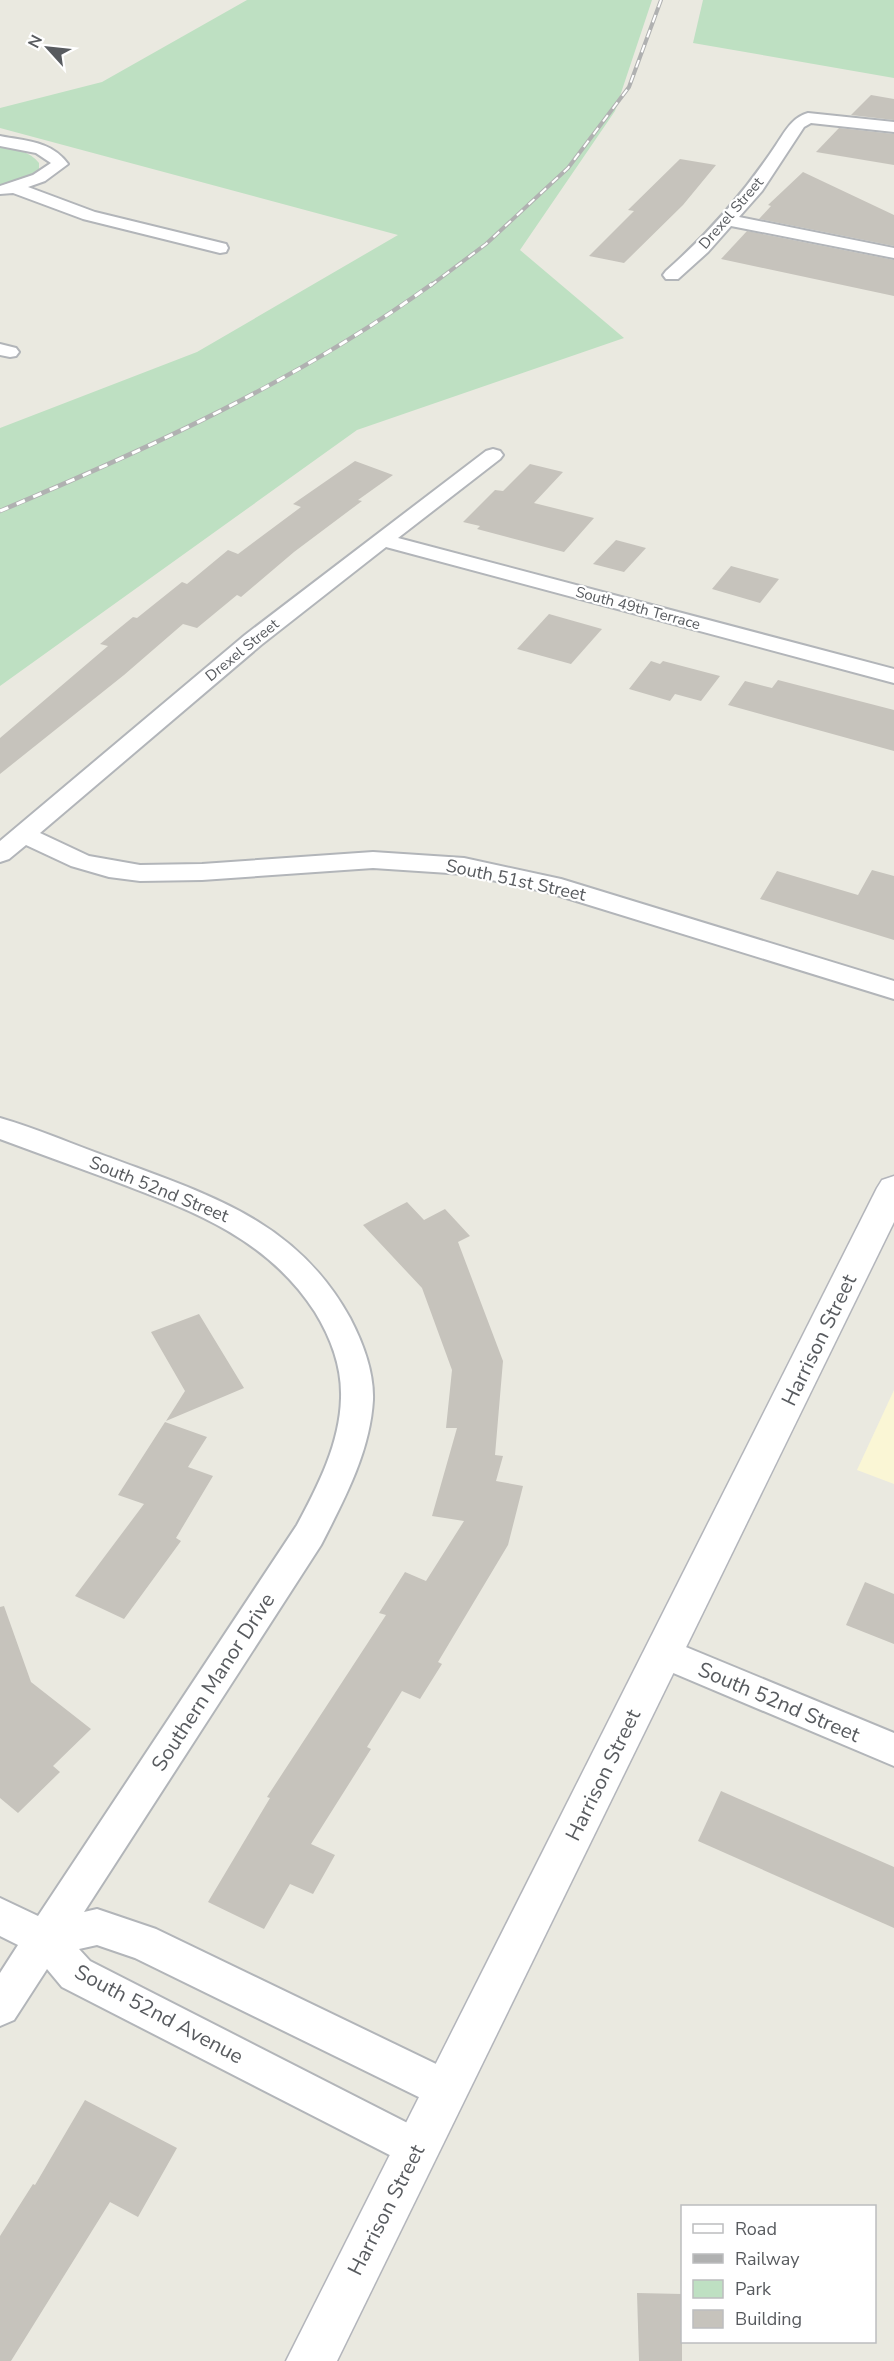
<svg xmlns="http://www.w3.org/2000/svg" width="894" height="2361" font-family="'Nunito Sans',sans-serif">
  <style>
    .commercial { fill: #faf6d5 }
    .green { fill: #bee0c2 }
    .building { fill: #c6c3bc }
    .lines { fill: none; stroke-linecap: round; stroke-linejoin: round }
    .minor-casing { stroke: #b2b5b9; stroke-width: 4 }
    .secondary-casing { stroke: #b3b5bb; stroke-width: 3 }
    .minor { fill: #fff; fill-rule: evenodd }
    .secondary { fill: #fff; fill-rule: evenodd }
    .rail-far1-casing { stroke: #b0b1b1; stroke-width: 4 }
    .rail-casing { stroke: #b0b1b1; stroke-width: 4.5 }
    .rail-far1 { stroke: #fff; stroke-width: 2; stroke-dasharray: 8; stroke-linecap: butt }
    .rail { stroke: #fff; stroke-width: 3; stroke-dasharray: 9; stroke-linecap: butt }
    .labels { text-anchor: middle; stroke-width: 4.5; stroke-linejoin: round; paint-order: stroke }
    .far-street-label { font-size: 15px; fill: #585b5f; stroke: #fff }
    .street-label { font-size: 18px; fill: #585b5f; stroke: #fff }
    .near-street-label { font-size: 21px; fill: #585b5f; stroke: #fff }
  </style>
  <rect width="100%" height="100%" fill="#eae9e0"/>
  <polygon class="commercial" points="894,1390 894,1484 857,1470"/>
  <g class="green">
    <polygon points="247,0 652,0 615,111 520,250 624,338 357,430 0,686 0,428 197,352 398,235 0,128 0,108 102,82"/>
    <polygon points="703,0 894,0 894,78 693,43"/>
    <path d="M0,146C15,149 30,151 39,163V169L28,177L0,187Z"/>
  </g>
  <g class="building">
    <polygon points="871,95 894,99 894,120 851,115"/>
    <polygon points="839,128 894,134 894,165 816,152"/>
    <polygon points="680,159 716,165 683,205 624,263 589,256 634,211 628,210"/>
    <polygon points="803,172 894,215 894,246 759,219 771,206 768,205"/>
    <polygon points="747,231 894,260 894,296 721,259"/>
    <polygon points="355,461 393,475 358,500 362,501 294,552 241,597 237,595 197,628 183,624 124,675 0,774 0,738 108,646 100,644 133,617 137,618 182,582 187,584 228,550 238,554 301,507 293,504"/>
    <polygon points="530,464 563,472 534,503 594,518 564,552 477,529 480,526 463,522 495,490 503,491"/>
    <polygon points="616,540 646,548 624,572 593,564"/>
    <polygon points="731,566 779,579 760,603 712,589"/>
    <polygon points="549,614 602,629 571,664 517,649"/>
    <polygon points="651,661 660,664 663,661 720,676 701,701 675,694 670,701 629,689"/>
    <polygon points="778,680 894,710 894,751 728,705 745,681 772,688"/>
    <polygon points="872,870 894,876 894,940 760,899 777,871 858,895"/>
    <polygon points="407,1202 424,1220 445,1209 470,1236 458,1242 503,1361 495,1455 503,1456 496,1481 523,1486 508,1545 438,1662 442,1664 420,1699 402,1691 367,1747 371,1749 311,1844 335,1855 313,1894 290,1884 264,1929 208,1902 270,1798 267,1797 386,1615 379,1613 405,1572 426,1581 464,1521 432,1516 457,1428 446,1428 452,1370 422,1288 363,1225"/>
    <polygon points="199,1314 244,1388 166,1421 185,1391 151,1332"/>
    <polygon points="165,1422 207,1437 188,1467 213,1476 176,1538 181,1541 124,1619 75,1596 144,1504 118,1495"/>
    <polygon points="865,1582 894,1594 894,1644 846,1625"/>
    <polygon points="4,1606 31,1682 91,1729 53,1766 60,1772 18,1813 0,1798 0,1607"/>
    <polygon points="721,1791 894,1867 894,1928 698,1841"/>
    <polygon points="85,2100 177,2148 138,2217 110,2202 11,2361 0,2361 0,2236 33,2184 35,2185"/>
    <polygon points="637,2293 682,2294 682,2361 639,2361"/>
  </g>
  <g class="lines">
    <defs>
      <g id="minor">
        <path d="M808,113L894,122V132L811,123L804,127L762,191L739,217L894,248V258L731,226L708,252L678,279H666L663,275L666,271C709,233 744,193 776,145C785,132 791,118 808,113Z"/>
        <path d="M0,136C25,141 52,141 68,164L45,181L28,187L95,212L226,244L228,248L226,252L220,253L83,219L13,193L0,194V186L33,175L51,163L36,153L0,146Z"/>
        <polygon points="0,344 16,348 19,352 16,356 10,357 0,355"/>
        <polygon points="493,449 500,451 503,455 500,459 398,538 894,669 894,683 386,547 261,645 40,833 89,856 140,865 202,864 373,852 464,858 561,879 894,981 894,999 547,892 464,874 373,868 202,880 140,881 109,877 71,866 26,845 9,859 0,862 0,841 245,635 486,451"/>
        <path d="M0,1118C38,1129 74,1145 111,1158C209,1195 296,1220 350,1318C363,1343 374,1372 373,1400C370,1452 344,1500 321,1545L84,1912L97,1909L156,1929L461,2076L467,2090L461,2104L447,2110L433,2104L135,1958L97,1945L79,1949L90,1961L431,2135L437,2149L431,2163L417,2169L62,1987L47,1969L14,2020L0,2026V1973L18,1945L0,1936V1898L38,1916L297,1525C318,1486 340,1443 341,1398C342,1367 331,1338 315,1312C266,1236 188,1209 106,1178C71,1165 35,1152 0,1139Z"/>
        <polygon points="664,1638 894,1733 894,1766 652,1664 647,1653 652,1642"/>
      </g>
      <polygon id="secondary" points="894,1176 894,1222 337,2361 286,2361 877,1188 882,1180"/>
    </defs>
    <use href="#minor" class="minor-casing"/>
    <use href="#secondary" class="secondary-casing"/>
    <use href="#minor" class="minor"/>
    <use href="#secondary" class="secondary"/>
    <defs>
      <polyline id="rail-far1" points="430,286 486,244 568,168 629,87 661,0"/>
      <path id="rail" d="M0,511C150,448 299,380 432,284"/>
    </defs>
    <use href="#rail-far1" class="rail-far1-casing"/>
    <use href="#rail" class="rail-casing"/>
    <use href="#rail-far1" class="rail-far1"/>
    <use href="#rail" class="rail"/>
  </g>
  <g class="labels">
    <g class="far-street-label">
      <text transform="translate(731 213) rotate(-49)" y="5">Drexel Street</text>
      <text transform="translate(638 608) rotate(15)" y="5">South 49th Terrace</text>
      <text transform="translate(242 650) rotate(-39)" y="5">Drexel Street</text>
    </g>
    <g class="street-label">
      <text transform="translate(516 880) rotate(12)" y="6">South 51st Street</text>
      <text transform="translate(159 1189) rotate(22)" y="6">South 52nd Street</text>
    </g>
    <g class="near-street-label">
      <text transform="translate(819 1340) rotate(-64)" y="7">Harrison Street</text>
      <text transform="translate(213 1682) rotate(-57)" y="7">Southern Manor Drive</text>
      <text transform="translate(779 1702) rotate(23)" y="7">South 52nd Street</text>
      <text transform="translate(603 1775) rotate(-64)" y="7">Harrison Street</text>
      <text transform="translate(159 2014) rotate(28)" y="7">South 52nd Avenue</text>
      <text transform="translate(386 2210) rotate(-63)" y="7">Harrison Street</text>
    </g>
  </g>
  <rect x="681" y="2205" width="195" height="138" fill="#ffffff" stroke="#bcbdbf" stroke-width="1.5"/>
  <rect x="693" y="2224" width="30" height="9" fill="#ffffff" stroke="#bcbdbf" stroke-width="1.5"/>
  <text x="735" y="2235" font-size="18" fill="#585b5f">Road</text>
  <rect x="693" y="2254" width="30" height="9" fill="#b0b1b1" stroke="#bcbdbf" stroke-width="1.5"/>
  <text x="735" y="2265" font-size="18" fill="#585b5f">Railway</text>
  <rect x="693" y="2280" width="30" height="18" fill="#bee0c2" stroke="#bcbdbf" stroke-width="1.5"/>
  <text x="735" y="2295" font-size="18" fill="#585b5f">Park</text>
  <rect x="693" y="2310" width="30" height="18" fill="#c6c3bc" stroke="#bcbdbf" stroke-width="1.5"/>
  <text x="735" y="2325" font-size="18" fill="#585b5f">Building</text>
  <g transform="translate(48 48) rotate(297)" stroke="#ffffff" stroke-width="4.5" paint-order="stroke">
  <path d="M0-4.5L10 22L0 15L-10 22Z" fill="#585b5f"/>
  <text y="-9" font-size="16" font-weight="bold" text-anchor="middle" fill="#585b5f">N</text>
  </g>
</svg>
